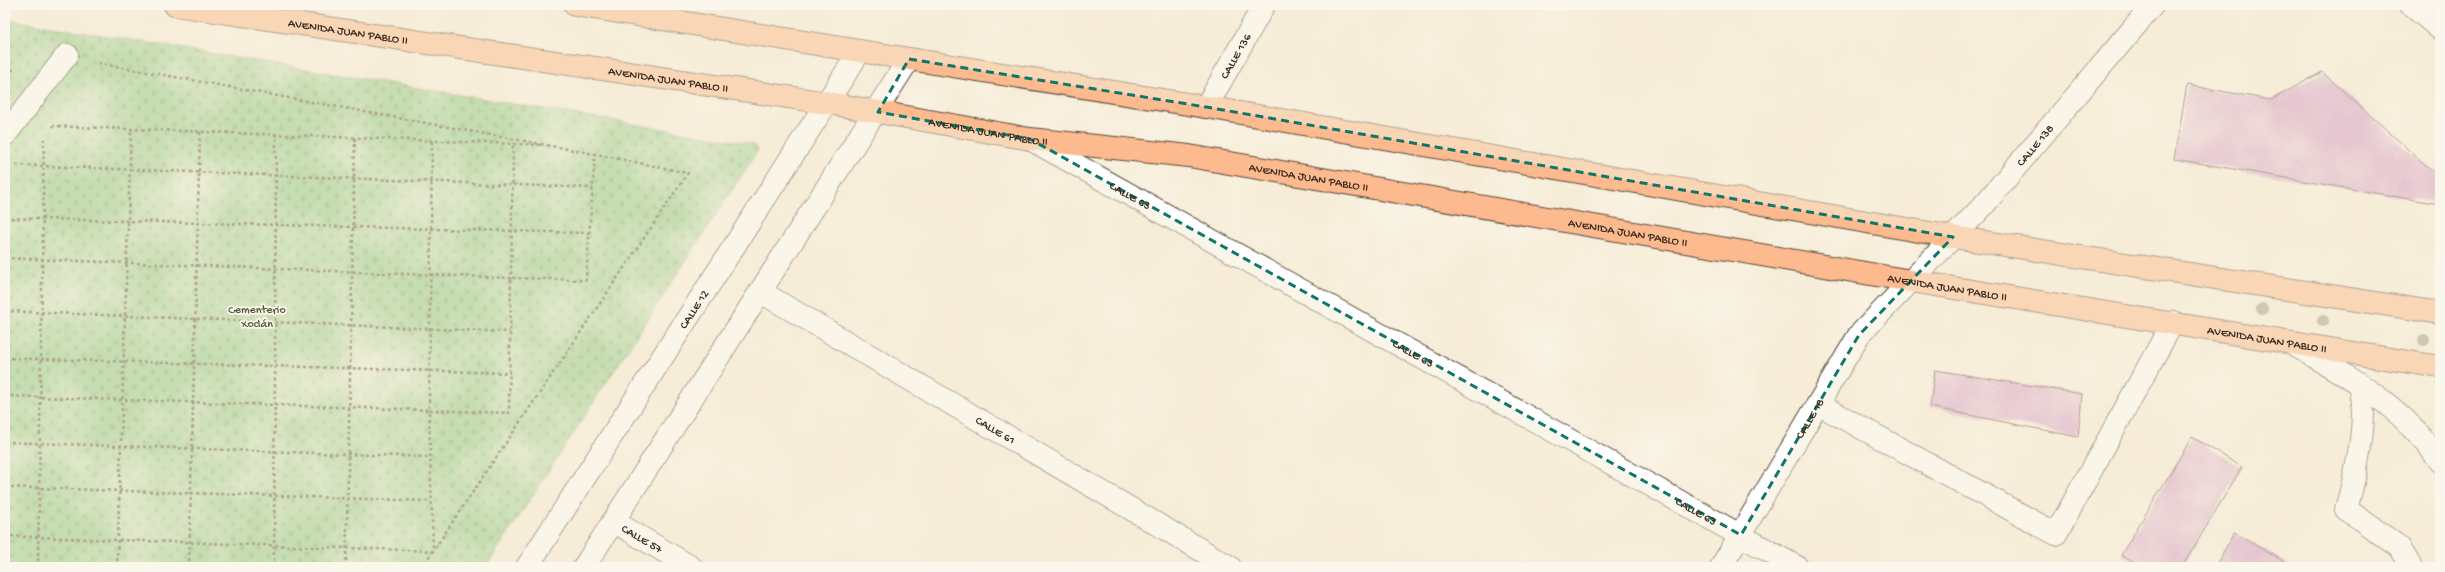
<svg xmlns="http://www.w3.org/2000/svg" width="2445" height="572" font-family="'Gochi Hand',sans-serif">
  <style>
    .cemetery { fill: url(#cemetery-stones); stroke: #627a50 }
    .building { fill: url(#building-back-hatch) }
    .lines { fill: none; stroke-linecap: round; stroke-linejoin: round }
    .minor-casing { stroke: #57473a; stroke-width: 24 }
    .major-casing { stroke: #57473a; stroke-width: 24 }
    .path { stroke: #57473a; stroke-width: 2.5; stroke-dasharray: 3 3; stroke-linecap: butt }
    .minor { stroke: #fff; stroke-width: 22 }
    .major { stroke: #fcba8e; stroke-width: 22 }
    .tree { fill: #9c9c82 }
    .marked { fill: none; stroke: #0f766e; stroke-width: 3; stroke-dasharray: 8 5; stroke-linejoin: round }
    .labels { text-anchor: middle; stroke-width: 3.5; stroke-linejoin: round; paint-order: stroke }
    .street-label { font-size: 12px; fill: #3b2a1e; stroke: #fbf7ec }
    .park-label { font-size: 12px; fill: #535a3c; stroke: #fbf7ec }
  </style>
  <defs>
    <pattern id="cemetery-stones" width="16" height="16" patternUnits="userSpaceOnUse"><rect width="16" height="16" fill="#8aca81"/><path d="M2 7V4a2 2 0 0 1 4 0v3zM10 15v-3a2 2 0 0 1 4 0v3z" fill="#72a469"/></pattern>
    <pattern id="building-back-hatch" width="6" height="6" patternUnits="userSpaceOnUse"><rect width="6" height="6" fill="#d89bce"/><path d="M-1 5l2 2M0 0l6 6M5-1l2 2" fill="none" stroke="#b07fa7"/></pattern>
  </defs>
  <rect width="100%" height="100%" fill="#fbf7ec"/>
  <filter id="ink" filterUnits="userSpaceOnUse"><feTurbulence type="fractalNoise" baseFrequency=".025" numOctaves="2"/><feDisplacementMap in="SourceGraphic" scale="8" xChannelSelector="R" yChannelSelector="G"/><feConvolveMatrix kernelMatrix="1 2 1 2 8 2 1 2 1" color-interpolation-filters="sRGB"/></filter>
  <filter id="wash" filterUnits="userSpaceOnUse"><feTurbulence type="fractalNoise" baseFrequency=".012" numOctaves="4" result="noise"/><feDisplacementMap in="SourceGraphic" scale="16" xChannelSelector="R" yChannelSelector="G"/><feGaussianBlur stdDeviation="0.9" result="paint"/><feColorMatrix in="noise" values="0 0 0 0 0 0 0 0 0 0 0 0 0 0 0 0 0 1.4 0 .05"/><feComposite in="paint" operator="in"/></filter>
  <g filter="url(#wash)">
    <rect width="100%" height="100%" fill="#f6ecd7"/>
    <polygon class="cemetery" points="5,19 753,144 758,150 486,567 5,567"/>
    <g id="blocks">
      <g class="building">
        <polygon points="2322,72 2440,178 2440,204 2174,159 2187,85 2271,100"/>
        <polygon points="1935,370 2082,394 2078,437 1930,407"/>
        <polygon points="2192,437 2242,467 2182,567 2141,567 2121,555"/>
        <polygon points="2234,533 2294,567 2215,567"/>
      </g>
    </g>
  </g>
  <g filter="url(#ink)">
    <use href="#blocks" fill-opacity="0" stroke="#57473a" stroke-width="1"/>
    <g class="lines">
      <defs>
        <g id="minor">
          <polyline points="2411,5 2440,29"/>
          <path id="s1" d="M1206,107L1264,5"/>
          <polyline points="5,135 67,55"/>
          <path id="s2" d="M1030,139L1797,567"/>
          <path id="s3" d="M761,292L1230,567"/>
          <path d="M2291,343C2350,378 2400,403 2440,461"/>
          <path d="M2359,383C2360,393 2363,404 2363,414C2362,447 2355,478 2346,509L2399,547L2411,567"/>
          <polyline points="1818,404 2056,534 2173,322"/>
          <path id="s4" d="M613,521L691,567"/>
          <path id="s5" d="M527,567L860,51"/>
          <polyline points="584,567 909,59"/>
          <path id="s6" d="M1721,567L1859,335L1983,206L2153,5"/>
        </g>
        <g id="major">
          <path id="s7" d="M175,5L828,103L1030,139L1189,156L1911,281L2440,367"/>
          <polyline points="575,5 1206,107 1953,237 2440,313"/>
        </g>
      </defs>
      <use href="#minor" class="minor-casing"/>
      <use href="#major" class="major-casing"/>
      <g class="path">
        <polyline points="98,63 595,154 586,280 511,278 509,413 429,410 433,551 422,567"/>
        <polyline points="5,70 14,70"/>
        <polyline points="52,126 543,145"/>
        <polyline points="16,165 593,188"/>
        <polyline points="5,218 589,233"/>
        <polyline points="5,258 511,278 513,144"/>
        <polyline points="5,311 510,332"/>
        <polyline points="5,358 510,373"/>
        <polyline points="5,396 429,410 432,141"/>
        <polyline points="5,442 430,457"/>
        <polyline points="5,487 431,501"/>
        <polyline points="5,536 433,551 688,173 595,154"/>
        <polyline points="38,567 44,139"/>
        <polyline points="117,567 131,130"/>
        <polyline points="189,567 200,132"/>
        <polyline points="274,567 276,135"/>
        <polyline points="346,567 355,138"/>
      </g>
      <use href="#minor" class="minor"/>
      <use href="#major" class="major"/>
    </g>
    <g class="tree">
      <circle cx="2262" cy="309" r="6"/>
      <circle cx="2323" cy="321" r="6"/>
      <circle cx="2424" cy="340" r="6"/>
    </g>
  </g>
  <path d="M0 0H2445V572H0ZM909,59L1206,107L1953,237L1859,335L1741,535L1030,139L878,112Z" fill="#f6ecd7" fill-opacity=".55" fill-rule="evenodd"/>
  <path class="marked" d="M909,59L1206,107L1953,237L1859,335L1741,535L1030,139L878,112Z"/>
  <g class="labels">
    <g class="street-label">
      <text dy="4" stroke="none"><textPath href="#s7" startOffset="175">AVENIDA JUAN PABLO II</textPath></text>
      <text dy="4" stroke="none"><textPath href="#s1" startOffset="59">CALLE 136</textPath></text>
      <text dy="4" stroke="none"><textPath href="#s7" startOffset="499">AVENIDA JUAN PABLO II</textPath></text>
      <text dy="4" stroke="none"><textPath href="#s7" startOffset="823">AVENIDA JUAN PABLO II</textPath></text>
      <text dy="4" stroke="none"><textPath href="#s6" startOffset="529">CALLE 138</textPath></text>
      <text dy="4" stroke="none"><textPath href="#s7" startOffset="1147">AVENIDA JUAN PABLO II</textPath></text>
      <text dy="4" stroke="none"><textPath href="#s2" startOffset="115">CALLE 63</textPath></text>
      <text dy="4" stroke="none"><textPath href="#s7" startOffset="1471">AVENIDA JUAN PABLO II</textPath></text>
      <text dy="4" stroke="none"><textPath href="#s7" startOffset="1795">AVENIDA JUAN PABLO II</textPath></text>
      <text dy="4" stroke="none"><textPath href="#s5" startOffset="307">CALLE 12</textPath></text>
      <text dy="4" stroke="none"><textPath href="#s7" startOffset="2119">AVENIDA JUAN PABLO II</textPath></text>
      <text dy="4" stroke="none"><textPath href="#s2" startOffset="439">CALLE 63</textPath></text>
      <text dy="4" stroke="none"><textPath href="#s6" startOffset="173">CALLE 18</textPath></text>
      <text dy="4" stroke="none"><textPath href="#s3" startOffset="272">CALLE 61</textPath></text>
      <text dy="4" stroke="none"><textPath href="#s2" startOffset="763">CALLE 63</textPath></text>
      <text dy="4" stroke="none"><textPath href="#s4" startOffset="34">CALLE 57</textPath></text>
    </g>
    <g class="park-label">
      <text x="257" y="313">Cementerio<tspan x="257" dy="14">Xoclán</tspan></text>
    </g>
  </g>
  <rect width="2445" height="572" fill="none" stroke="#fbf7ec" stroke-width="20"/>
</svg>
